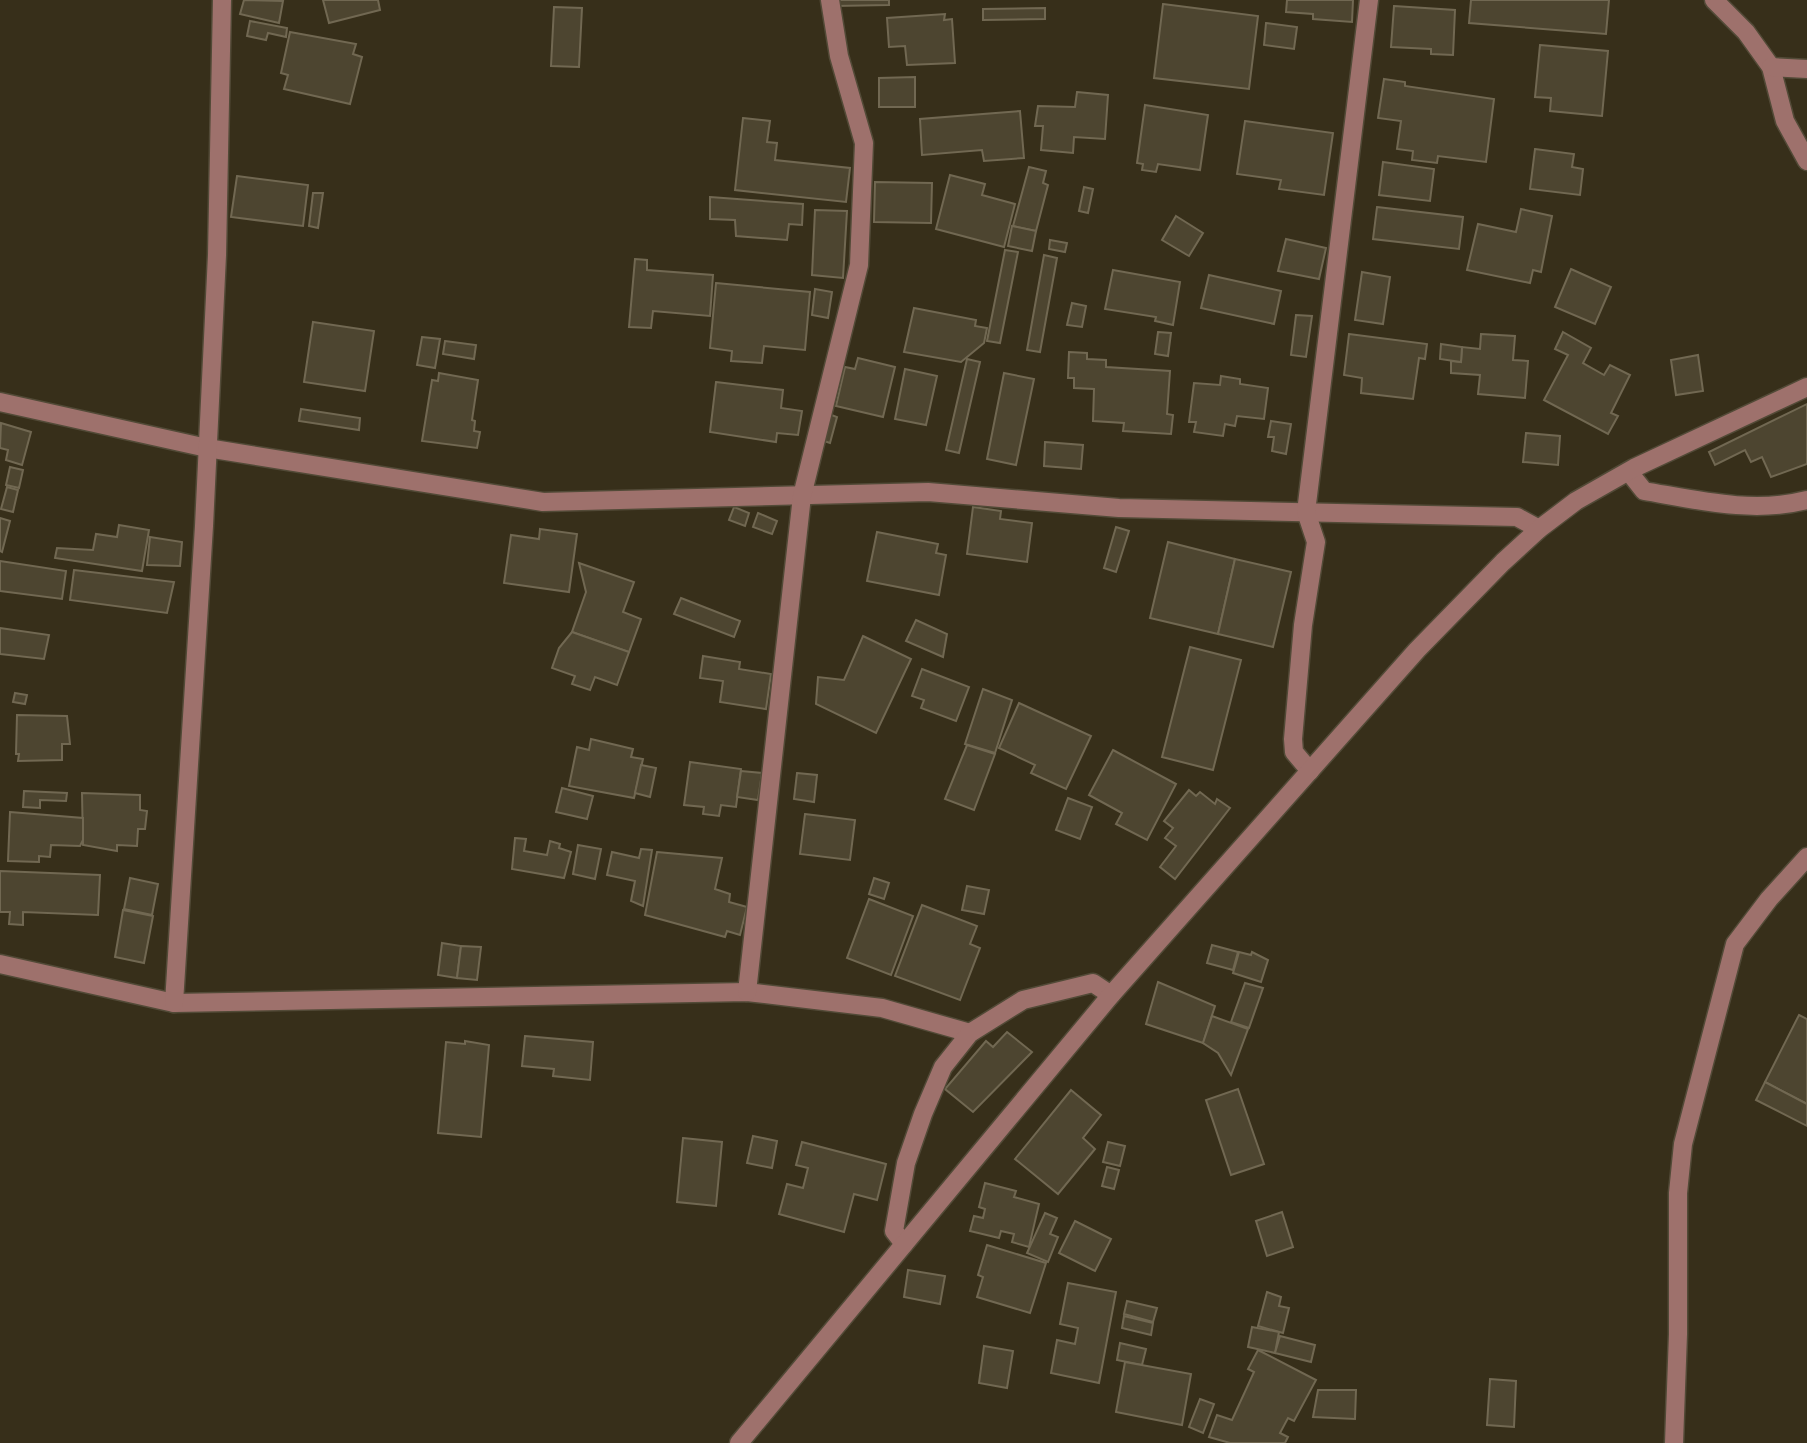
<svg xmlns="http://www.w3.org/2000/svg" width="1807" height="1443" font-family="'PT Sans',sans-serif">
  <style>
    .building { fill: #4d4530; stroke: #716852; stroke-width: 2 }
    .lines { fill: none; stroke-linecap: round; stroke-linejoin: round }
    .minor-casing { stroke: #524a37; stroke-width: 21 }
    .minor { stroke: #9e716c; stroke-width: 18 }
  </style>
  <rect width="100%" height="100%" fill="#372f1a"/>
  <g class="building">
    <polygon points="244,0 283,1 279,23 240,14"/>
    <polygon points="323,0 378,0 380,10 329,23"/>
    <polygon points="835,0 889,0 889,5 835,6"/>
    <polygon points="1287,0 1353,0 1352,22 1313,19 1313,14 1286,12"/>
    <polygon points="1471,0 1609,0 1606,34 1469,23"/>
    <polygon points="1163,4 1258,16 1249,89 1154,78"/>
    <polygon points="1394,6 1455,10 1453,55 1431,54 1431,49 1391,47"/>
    <polygon points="554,7 582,8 579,67 551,66"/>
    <polygon points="1045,8 1045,19 983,20 983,9"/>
    <polygon points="945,14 944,20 952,19 955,63 907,65 905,46 889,47 887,18"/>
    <polygon points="250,21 287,28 286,37 268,33 266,40 247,36"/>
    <polygon points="1266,23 1297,27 1294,49 1264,45"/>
    <polygon points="290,32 356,44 353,54 362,57 350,104 284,89 288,75 281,73"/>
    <polygon points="1540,45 1608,51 1602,116 1550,111 1551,98 1535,97"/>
    <polygon points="915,77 915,107 879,107 879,78"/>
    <polygon points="1384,79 1405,82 1405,86 1494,99 1486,162 1438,156 1437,163 1412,160 1413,151 1397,149 1401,121 1378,118"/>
    <polygon points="1077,92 1108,95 1105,139 1074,137 1073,153 1041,150 1043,126 1035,126 1038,106 1075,107"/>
    <polygon points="1145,105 1208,115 1200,170 1158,164 1156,172 1142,170 1143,164 1137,163"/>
    <polygon points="1020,111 1024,158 984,161 982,150 922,155 920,119"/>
    <polygon points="743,118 770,121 767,142 777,143 775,160 850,168 846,202 735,190"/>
    <polygon points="1245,121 1333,133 1324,195 1279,189 1281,180 1237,174"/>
    <polygon points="1535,149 1574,154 1572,167 1583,169 1580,195 1530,189"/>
    <polygon points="1383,162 1434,169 1430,201 1379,195"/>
    <polygon points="1029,167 1046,171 1043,183 1048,185 1036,231 1013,226"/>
    <polygon points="950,175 985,184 982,195 1015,204 1004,247 936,229"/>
    <polygon points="237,176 308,185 303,226 231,217"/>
    <polygon points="875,182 932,183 931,223 874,222"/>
    <polygon points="1084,187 1093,189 1088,213 1079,211"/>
    <polygon points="313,193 323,193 318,228 309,226"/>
    <polygon points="710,197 803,204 802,225 789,224 787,240 736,236 735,220 710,219"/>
    <polygon points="1377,207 1463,217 1459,249 1373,239"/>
    <polygon points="1521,209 1552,216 1541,272 1533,270 1530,283 1467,270 1478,224 1516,232"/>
    <polygon points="815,210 847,211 843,278 812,275"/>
    <polygon points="1176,216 1203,233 1189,256 1162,240"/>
    <polygon points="1012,226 1036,231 1032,251 1008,246"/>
    <polygon points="1286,239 1326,248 1319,279 1278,271"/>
    <polygon points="1050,240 1067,243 1065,252 1049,249"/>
    <polygon points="1005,250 1018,252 1000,343 987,341"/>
    <polygon points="1044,255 1057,258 1040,352 1027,350"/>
    <polygon points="635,259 647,260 647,270 713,275 710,316 653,311 651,328 629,327"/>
    <polygon points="1571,269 1611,287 1595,324 1555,307"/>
    <polygon points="1113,270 1180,282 1173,325 1155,321 1156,317 1105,309"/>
    <polygon points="1362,272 1390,277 1383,324 1355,320"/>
    <polygon points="1209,275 1281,291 1274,324 1201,308"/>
    <polygon points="716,283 810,292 805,350 764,346 762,363 731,361 732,351 710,348"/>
    <polygon points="815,289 832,292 828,318 812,315"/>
    <polygon points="1072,303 1086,306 1082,327 1067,325"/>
    <polygon points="914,308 976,320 975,326 987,328 984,343 961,362 904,352"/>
    <polygon points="1296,315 1312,316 1306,357 1291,355"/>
    <polygon points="313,322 374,331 365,391 304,382"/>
    <polygon points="1158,332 1171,333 1168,356 1155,354"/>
    <polygon points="1563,332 1591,348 1583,363 1604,375 1610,365 1630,375 1611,413 1618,416 1608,434 1544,400 1568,355 1555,349"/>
    <polygon points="1349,334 1427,344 1425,359 1419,358 1413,399 1361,393 1362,378 1344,375"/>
    <polygon points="1481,334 1515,336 1513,360 1528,361 1525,398 1478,394 1480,375 1451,373 1451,361 1461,362 1462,347 1480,349"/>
    <polygon points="422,337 440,339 435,368 417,365"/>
    <polygon points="445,341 476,345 474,359 443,354"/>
    <polygon points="1441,344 1462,347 1461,362 1440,359"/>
    <polygon points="1069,352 1087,353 1087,359 1106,360 1106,367 1170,371 1167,414 1173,415 1171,434 1123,431 1124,423 1093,421 1094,389 1074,388 1074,378 1068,378"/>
    <polygon points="1698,355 1703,391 1676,395 1671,360"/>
    <polygon points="858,358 895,367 883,417 836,406 845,367 855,369"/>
    <polygon points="967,359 980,362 959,453 946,450"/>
    <polygon points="905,369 937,376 926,425 895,419"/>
    <polygon points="439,373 478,380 472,420 475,421 474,431 480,432 477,448 422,441 432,380 438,381"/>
    <polygon points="1004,373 1034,379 1016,465 987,459"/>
    <polygon points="1221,376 1240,379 1240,384 1268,388 1264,419 1237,416 1235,426 1225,424 1223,436 1194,432 1196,422 1189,422 1194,383 1220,385"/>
    <polygon points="716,382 783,390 781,408 802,411 798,435 777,433 776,442 710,432"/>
    <polygon points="1807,404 1807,464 1771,477 1762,457 1751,462 1745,450 1715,465 1709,452"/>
    <polygon points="301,409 360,418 359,430 299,421"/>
    <polygon points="829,414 837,417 830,443 821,440"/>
    <polygon points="1271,421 1291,424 1286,454 1272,451 1274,437 1268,437"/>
    <polygon points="1,423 31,432 22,465 6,460 8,450 0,448"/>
    <polygon points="1526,433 1560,436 1558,465 1523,462"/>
    <polygon points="1045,442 1083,445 1081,469 1044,466"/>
    <polygon points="10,467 23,470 19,488 6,485"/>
    <polygon points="7,487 18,490 13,512 1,509"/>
    <polygon points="734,507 749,513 745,526 729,520"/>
    <polygon points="973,507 1001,511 1000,519 1032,523 1027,562 967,554"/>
    <polygon points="758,513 777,521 772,534 753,527"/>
    <polygon points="0,518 10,521 2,552 0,551"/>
    <polygon points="119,525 149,530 142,571 55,558 57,548 93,550 96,534 117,537"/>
    <polygon points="1116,527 1129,531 1116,572 1104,568"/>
    <polygon points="540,529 577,534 569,592 504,583 511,535 539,539"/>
    <polygon points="877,532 938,544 936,553 946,555 939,595 867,581"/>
    <polygon points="150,537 182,542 180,566 147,565"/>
    <polygon points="1168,542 1235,559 1218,634 1150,618"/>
    <polygon points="1235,559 1291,572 1273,647 1218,634"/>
    <polygon points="0,561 66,571 62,599 0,591"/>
    <polygon points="579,563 634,582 623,612 641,619 629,652 572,632 586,592"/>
    <polygon points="74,570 174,582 167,613 70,600"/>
    <polygon points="681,598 740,621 734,637 674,614"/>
    <polygon points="916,620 947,634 943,657 906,641"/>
    <polygon points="0,628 49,635 44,659 0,654"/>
    <polygon points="572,632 629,652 617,685 595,677 590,690 572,684 575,676 552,668 559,648"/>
    <polygon points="863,636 911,659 876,733 816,704 818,677 844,680"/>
    <polygon points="1190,647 1241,660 1213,770 1162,757"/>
    <polygon points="703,656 740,662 739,669 771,674 766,709 720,702 723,681 700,678"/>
    <polygon points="922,669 969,687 956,721 921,708 924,700 912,696"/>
    <polygon points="983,689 1012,700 995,753 965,744"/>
    <polygon points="15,693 27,695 25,704 13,702"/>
    <polygon points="1019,703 1091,736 1066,789 1031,773 1035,765 999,748"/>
    <polygon points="17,715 67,716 70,744 62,744 62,760 18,761 19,754 16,754"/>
    <polygon points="591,739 633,749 631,757 643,759 634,798 569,786 577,747 589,750"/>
    <polygon points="967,745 995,754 974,810 945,799"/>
    <polygon points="1113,750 1176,784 1147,840 1116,824 1122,813 1089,795"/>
    <polygon points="690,762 741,769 736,807 721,805 719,816 703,814 704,807 684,805"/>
    <polygon points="641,765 656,768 650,797 635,793"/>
    <polygon points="741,771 762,773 758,800 737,797"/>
    <polygon points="797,773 817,775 814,802 794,799"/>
    <polygon points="562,788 593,796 587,819 556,812"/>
    <polygon points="1189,790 1196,796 1200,792 1215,804 1217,799 1230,808 1175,879 1160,867 1176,846 1165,838 1173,828 1164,821"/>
    <polygon points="24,791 67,793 66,801 40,800 40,808 23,807"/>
    <polygon points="82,793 140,795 140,810 147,811 145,829 138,829 137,846 117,845 117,851 83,845"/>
    <polygon points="1068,798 1092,807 1080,839 1056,830"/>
    <polygon points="10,812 83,818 83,840 80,846 51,845 50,857 39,856 39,862 8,861"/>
    <polygon points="805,814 855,820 850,860 800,854"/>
    <polygon points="515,838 526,839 524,851 547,855 550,841 560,844 559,848 571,852 564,878 512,869"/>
    <polygon points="578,845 601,849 595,879 573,874"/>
    <polygon points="641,849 652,850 643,906 631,901 635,881 607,875 612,852 639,858"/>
    <polygon points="657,852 722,858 715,889 730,894 729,902 747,907 740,935 727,931 725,937 645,915"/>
    <polygon points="0,871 100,875 98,915 23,912 23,925 9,924 10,912 0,912"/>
    <polygon points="130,878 158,884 152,915 124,909"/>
    <polygon points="874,878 889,883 884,899 869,894"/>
    <polygon points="967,886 989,890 984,914 962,910"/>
    <polygon points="869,899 913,916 891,975 847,958"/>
    <polygon points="922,905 977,926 970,944 980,948 960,1000 895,976"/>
    <polygon points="123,910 153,916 144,963 115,957"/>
    <polygon points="442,943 461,946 457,978 438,975"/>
    <polygon points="1212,945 1238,952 1233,970 1207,963"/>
    <polygon points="461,946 481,947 477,980 457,978"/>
    <polygon points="1239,952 1251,955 1252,952 1268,960 1261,982 1233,973"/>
    <polygon points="1158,982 1215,1006 1203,1043 1146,1024"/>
    <polygon points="1245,983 1263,988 1249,1028 1231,1022"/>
    <polygon points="1799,1015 1807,1019 1807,1104 1765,1082"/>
    <polygon points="1212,1016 1248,1029 1231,1075 1218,1053 1203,1043"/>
    <polygon points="1007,1032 1032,1052 973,1112 945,1089 986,1041 993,1047"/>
    <polygon points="525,1036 593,1042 590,1080 553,1076 554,1069 522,1066"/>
    <polygon points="465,1041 489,1045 481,1137 438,1133 446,1042 465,1044"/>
    <polygon points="1765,1082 1807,1104 1807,1126 1756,1100"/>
    <polygon points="1238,1089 1264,1164 1231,1175 1206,1100"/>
    <polygon points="1071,1090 1101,1115 1083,1138 1095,1149 1058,1194 1015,1159"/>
    <polygon points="753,1136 777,1141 772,1168 747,1163"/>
    <polygon points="683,1138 722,1142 716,1206 677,1202"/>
    <polygon points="802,1142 886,1164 877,1200 854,1194 844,1232 779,1214 787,1184 803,1188 808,1168 796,1165"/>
    <polygon points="1108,1142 1125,1146 1120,1166 1103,1162"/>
    <polygon points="1107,1167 1119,1170 1114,1189 1102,1186"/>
    <polygon points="985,1183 1016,1191 1014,1197 1039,1204 1029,1247 1012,1242 1014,1234 1001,1231 999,1238 970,1231 974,1216 983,1218 985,1209 979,1207"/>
    <polygon points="1282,1212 1293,1247 1267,1256 1256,1221"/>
    <polygon points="1045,1213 1057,1218 1050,1234 1058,1237 1048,1262 1027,1253"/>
    <polygon points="1075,1221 1111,1239 1095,1271 1059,1253"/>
    <polygon points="987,1245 1046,1263 1030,1313 977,1297 983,1277 978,1275"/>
    <polygon points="908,1270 945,1276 940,1304 904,1297"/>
    <polygon points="1068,1283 1116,1292 1099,1383 1051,1373 1057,1340 1075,1344 1078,1328 1060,1324"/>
    <polygon points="1267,1292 1281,1297 1279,1306 1289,1308 1283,1333 1258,1326"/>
    <polygon points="1127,1301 1157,1308 1153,1322 1124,1314"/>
    <polygon points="1124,1316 1153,1323 1151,1335 1122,1328"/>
    <polygon points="1252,1327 1279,1332 1275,1353 1248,1347"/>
    <polygon points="1280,1336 1315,1345 1311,1362 1275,1353"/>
    <polygon points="1120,1343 1146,1349 1142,1365 1117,1360"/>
    <polygon points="984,1346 1013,1351 1007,1388 979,1383"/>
    <polygon points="1258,1350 1316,1380 1294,1421 1288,1418 1280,1433 1288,1437 1285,1443 1230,1443 1209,1437 1217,1415 1232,1420 1254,1372 1248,1369"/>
    <polygon points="1125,1362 1191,1374 1182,1425 1116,1412"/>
    <polygon points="1490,1379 1516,1381 1514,1427 1487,1425"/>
    <polygon points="1318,1390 1356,1390 1355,1419 1313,1417"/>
    <polygon points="1200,1399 1214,1404 1203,1433 1189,1427"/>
  </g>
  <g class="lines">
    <defs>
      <g id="minor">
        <polyline points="1714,0 1746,32 1771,67 1785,121 1807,161"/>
        <polyline points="1771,67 1807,69"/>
        <polyline points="0,402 207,448 543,502 928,492 1119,508 1517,517 1539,529"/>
        <path d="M1629,472L1644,491C1697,500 1753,514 1807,500"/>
        <polyline points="1310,771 1294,752 1293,739 1303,625 1316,542 1306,512 1369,0"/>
        <polyline points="0,964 174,1003 747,992 882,1008 970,1033"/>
        <polyline points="747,992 802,496 859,265 864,143 839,56 830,0"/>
        <polyline points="174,1003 204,526 217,255 222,0"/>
        <polyline points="904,1244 894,1231 906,1163 923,1114 943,1067 970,1033 1023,1000 1093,983 1111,995"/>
        <polyline points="739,1443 1111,995 1417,650 1503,562 1539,529 1576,501 1634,468 1807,387"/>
        <polyline points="1674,1443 1678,1334 1678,1193 1683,1144 1735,944 1769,899 1807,857"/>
      </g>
    </defs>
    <use href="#minor" class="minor-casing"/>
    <use href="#minor" class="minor"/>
  </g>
</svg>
